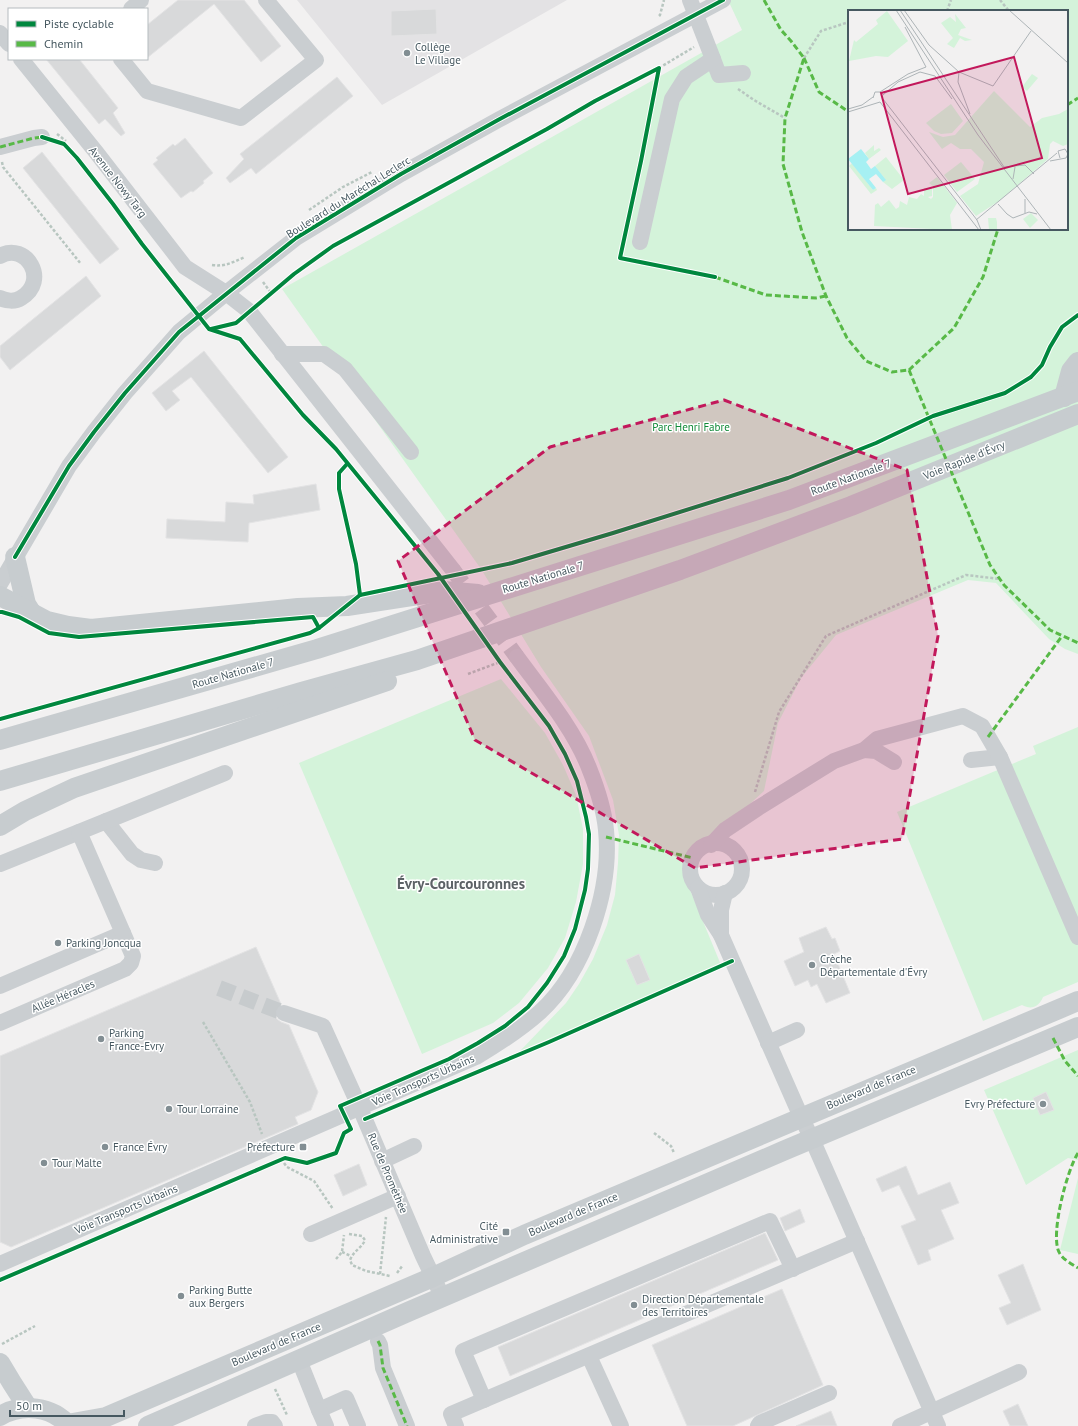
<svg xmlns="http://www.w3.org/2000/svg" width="1078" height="1426" font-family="'PT Sans',sans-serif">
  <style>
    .education { fill: #e3e2e4 }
    .green { fill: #d4f3da; fill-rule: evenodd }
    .building { fill: #d8d9da; stroke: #e3e3e4 }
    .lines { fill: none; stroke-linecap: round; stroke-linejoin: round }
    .minor-tunnel { stroke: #c7cbcd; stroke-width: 16; stroke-dasharray: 16 8; stroke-linecap: butt }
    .path { stroke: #b8c6c0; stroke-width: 2.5; stroke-dasharray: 3 2; stroke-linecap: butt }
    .minor { stroke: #caced1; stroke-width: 16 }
    .major { stroke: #c7cccf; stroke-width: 20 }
    .quiet { stroke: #58b947; stroke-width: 3; stroke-dasharray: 6 3; stroke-linecap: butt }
    .cycleway-casing { stroke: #fff; stroke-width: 6 }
    .cycleway { stroke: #00873e; stroke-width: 4 }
    .marked { fill: #c2185b; fill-opacity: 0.2; stroke: #c2185b; stroke-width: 3; stroke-dasharray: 8 5; stroke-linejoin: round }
    .poi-dot { fill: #828e93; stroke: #fff; stroke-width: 1.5 }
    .labels { text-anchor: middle; stroke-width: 3; stroke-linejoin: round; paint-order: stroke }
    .poi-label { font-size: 11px; fill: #465860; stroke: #fff; text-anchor: start }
    .street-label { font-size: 11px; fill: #465860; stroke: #fff }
    .park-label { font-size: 11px; fill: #0f8937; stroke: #fff }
    .district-label { font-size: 15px; font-weight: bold; fill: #5c6266; stroke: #fff }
    .inset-road { fill: none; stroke: #adb4b7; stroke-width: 1 }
    .view { fill: #c2185b; fill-opacity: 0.15; stroke: #c2185b; stroke-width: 2 }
    .inset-edge { fill: none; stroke: #465860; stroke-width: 2 }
  </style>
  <rect width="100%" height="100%" fill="#f2f1f1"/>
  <polygon class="education" points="297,0 567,0 382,105"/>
  <g class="green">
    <path d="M728,0H1078V654L1065,649L1049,639L996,583L968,580L836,635L801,678L778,723L764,791L739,814L698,846L688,866V885L721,965L520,1051L566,1003L579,984L593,959L607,925L615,895L618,863L619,835L613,800L589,736L541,667L481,569L282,289L742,30ZM849,11H1067V229H849Z"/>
    <polygon points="501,679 545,733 563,765 576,795 583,829 583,864 576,902 565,938 548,968 519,1003 493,1023 422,1054 299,763"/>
    <path d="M1078,727V982L1043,997C1039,1007 1031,1010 1022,1005L983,1021L897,812L1036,754L1033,746Z"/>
    <polygon points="1078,1050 1078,1160 1068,1158 1026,1185 984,1090"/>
    <polygon points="1078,1178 1078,1254 1060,1250"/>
  </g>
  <g class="building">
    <polygon points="178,0 244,0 281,46 261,62 214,4 147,58 147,25"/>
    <polygon points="436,9 437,34 391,36 391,11"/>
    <polygon points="46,59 79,59 118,108 113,113 125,133 121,136 105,119 99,124"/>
    <polygon points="337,77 353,96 256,174 251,168 230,183 226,178 244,159 240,154"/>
    <polygon points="185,138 213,173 203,181 204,183 193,192 191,191 181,198 153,164 158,160 156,158 173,144 175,146"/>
    <polygon points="42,152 119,249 100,264 23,168"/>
    <polygon points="86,276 101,296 10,370 0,357 0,346"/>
    <polygon points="204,351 288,457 268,473 191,377 172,391 180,400 166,411 152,393"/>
    <polygon points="316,484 320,510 249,523 248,542 166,538 167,519 225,522 226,502 254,504 253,495"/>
    <polygon points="826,927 832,939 835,938 840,951 834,954 850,993 826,1003 817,984 811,987 808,980 795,986 784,961 804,952 799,938"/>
    <polygon points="256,947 281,1004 275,1010 275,1015 277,1019 281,1022 289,1025 318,1092 311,1110 295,1117 298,1124 105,1207 11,1247 0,1242 0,1056"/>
    <polygon points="639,954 650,980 637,985 626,960"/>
    <polygon points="1046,1092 1054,1110 1040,1115 1033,1098"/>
    <polygon points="359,1164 367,1185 343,1196 334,1175"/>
    <polygon points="906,1166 918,1195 950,1182 959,1203 941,1210 954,1239 928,1250 931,1260 918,1265 901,1226 916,1220 899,1185 882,1192 876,1179"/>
    <polygon points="800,1209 805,1222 785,1231 780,1218"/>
    <polygon points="765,1233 778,1260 510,1376 498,1347"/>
    <polygon points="1023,1264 1041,1310 1007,1325 999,1308 1011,1303 998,1275"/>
    <polygon points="782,1289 823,1385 733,1426 687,1426 652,1345"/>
    <polygon points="1018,1404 1028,1426 1010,1426 1003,1411"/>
    <polygon points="831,1411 837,1426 796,1426"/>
  </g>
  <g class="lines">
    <g class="minor-tunnel">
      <polyline points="453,570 517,657"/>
      <polyline points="219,988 284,1013"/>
    </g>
    <g class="path">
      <polyline points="1000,0 1009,11"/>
      <polyline points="947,11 951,0"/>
      <polyline points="659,16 660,15 664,0"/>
      <polyline points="804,58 821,31 849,22"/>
      <polyline points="659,68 694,47"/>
      <polyline points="738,89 754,100 785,118"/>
      <polyline points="57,134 66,141"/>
      <polyline points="2,162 3,167 81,264"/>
      <polyline points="309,210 343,187 372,172"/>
      <polyline points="624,240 620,258 715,277"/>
      <path d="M212,265C225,267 233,262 245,257"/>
      <polyline points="263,282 271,293"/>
      <polyline points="260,302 294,274 333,246 547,129 595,101 659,68 644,145"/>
      <polyline points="209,329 236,323 239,321"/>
      <polyline points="468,674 500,662"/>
      <polyline points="755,792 779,712 826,636 966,575 1000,579"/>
      <polyline points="203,1022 250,1102 262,1134"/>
      <polyline points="654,1133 671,1146 674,1153"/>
      <polyline points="281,1159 287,1167 314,1181 333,1209"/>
      <path d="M349,1234L362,1236L365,1240C362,1248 354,1250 350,1260L352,1265L366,1271L390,1276"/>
      <polyline points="342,1252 351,1256"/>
      <polyline points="336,1259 342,1252 344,1235"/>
      <polyline points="397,1273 403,1265"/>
      <polyline points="380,1274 386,1217"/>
      <polyline points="2,1344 35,1326"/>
      <polyline points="275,1389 287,1415"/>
    </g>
    <g class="minor">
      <polyline points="131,9 141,0"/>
      <polyline points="0,33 9,44"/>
      <polyline points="21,59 96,152 185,267 226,293 249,311 453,570"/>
      <polyline points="121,59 147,91 241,118 316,60 266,0"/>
      <polyline points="713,59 719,75 743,73"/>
      <polyline points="0,147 34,138 42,137"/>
      <polyline points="640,242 672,99 686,77 713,59 690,0"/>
      <path d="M0,256C26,241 50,281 21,298C15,302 6,301 0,298"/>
      <polyline points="282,354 324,354 345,369 411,452"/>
      <polyline points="0,584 69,466 94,432 125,393 179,332 226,293 296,238 401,174 498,120 723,0"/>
      <polyline points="864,750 876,751 894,762"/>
      <polyline points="971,760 1000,757"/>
      <polyline points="106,821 132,854 141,860 155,863"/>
      <circle cx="716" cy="869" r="26"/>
      <polyline points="711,845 725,830 758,808 834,761 864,750 877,739 963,716 982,726 1000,757 1078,937"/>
      <polyline points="0,864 225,773"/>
      <polyline points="698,888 708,915 721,935 801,1117 812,1139 938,1426"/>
      <polyline points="721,935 721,910 725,893"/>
      <polyline points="0,986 123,933"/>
      <polyline points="284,1013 323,1026 360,1108 423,1256 443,1298"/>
      <polyline points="0,1023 125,969 131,963 133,956 79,832"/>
      <polyline points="768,1043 797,1030"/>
      <polyline points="382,1161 414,1146"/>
      <polyline points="311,1234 398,1196"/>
      <path d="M0,1264L476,1057C498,1044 520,1030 540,1012C585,971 612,890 606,830C604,809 597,788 589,768C574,729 542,691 517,657"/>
      <polyline points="378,1341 380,1345 383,1368 407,1426"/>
      <polyline points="589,1356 621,1426"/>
      <polyline points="299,1360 319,1410 346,1398 358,1426"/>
      <polyline points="484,1400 463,1351 770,1221 793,1269"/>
      <polyline points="319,1410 326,1426"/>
      <polyline points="255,1426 266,1422 272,1422 275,1426"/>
      <polyline points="456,1426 451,1414 857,1241"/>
      <polyline points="758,1426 760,1423 829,1393"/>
      <polyline points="900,1426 1019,1372"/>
    </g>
    <g class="major">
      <polyline points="1064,397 1071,371 1078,362"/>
      <polyline points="15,557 26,604 31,612"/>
      <polyline points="0,596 47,621 68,626 91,629 298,608 347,606 444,591 478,594"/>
      <polyline points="0,740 317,649 789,500 1078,391"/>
      <polyline points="0,781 301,692 417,660 680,570 851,506 1078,414"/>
      <polyline points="0,826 25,811 74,788 387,681"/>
      <polyline points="0,1363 12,1383 28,1408"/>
      <path d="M0,1416C22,1403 52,1406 69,1426"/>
      <polyline points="67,1424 106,1417 433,1277 524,1235 1078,1001"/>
      <polyline points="148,1426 410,1311 783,1151 1078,1027"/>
    </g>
    <g class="quiet">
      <polyline points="764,0 781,30 791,41 804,58 785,118 783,164 802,232 826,296 847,338 866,361 892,372 909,370 990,565 1004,585 1050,630 1078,643"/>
      <polyline points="804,58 819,92 849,112"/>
      <polyline points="1067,105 1078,98"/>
      <polyline points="0,147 34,138 42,137"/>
      <polyline points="715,277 766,295 816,298 826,296"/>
      <polyline points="909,370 954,328 983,277 998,229"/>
      <polyline points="988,737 1062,636"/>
      <polyline points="606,837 693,858"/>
      <polyline points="1053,1038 1065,1061 1078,1076"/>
      <path d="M1078,1153C1067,1170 1050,1234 1059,1252C1062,1259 1072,1264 1078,1268"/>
      <polyline points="378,1341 380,1345 383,1368 407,1426"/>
    </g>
    <defs>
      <g id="cycleway">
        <polyline points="211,329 236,323 294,274 333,246 547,129 595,101 659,68 641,161 620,258 715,277"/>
        <polyline points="347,464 339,473 339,489 356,564 360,595"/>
        <polyline points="15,557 69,466 94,432 125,393 179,332 296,238 401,174 498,120 723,0"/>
        <polyline points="0,612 2,612 19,617 49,633 79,637 313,617 319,628"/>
        <polyline points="0,719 310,633 319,628 360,595 512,563 613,533 788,478 876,443 933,416 1005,393 1031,377 1042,365 1050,347 1062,327 1078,315"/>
        <polyline points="365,1119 549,1042 732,961"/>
        <polyline points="0,1280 285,1158 307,1163 336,1153 344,1133 351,1129 340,1106 449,1059 478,1043 505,1026 528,1007 547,983 564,956 575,929 585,890 588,869 589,834 586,817 577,781 565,754 549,726 500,662 438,574 336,449 303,415 240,339 209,329 142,244 113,204 77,158 64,144 42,137"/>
      </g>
    </defs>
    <use href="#cycleway" class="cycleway-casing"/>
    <use href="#cycleway" class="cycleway"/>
  </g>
  <path class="marked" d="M724,400L907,470L938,636L902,839L695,868L475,740L398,561L550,447Z"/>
  <g class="poi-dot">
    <circle cx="407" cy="53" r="4"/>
    <circle cx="58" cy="943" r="4"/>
    <circle cx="812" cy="965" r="4"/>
    <circle cx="101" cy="1039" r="4"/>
    <circle cx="1043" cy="1104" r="4"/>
    <circle cx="169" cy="1109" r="4"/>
    <circle cx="105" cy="1147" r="4"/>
    <rect x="299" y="1143" width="8" height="8" rx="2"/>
    <circle cx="44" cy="1163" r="4"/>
    <rect x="502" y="1228" width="8" height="8" rx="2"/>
    <circle cx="181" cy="1296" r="4"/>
    <circle cx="634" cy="1305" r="4"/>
  </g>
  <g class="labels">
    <g class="poi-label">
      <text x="415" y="51">Collège<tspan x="415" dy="13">Le Village</tspan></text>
      <text x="66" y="947">Parking Joncqua</text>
      <text x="820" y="963">Crèche<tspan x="820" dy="13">Départementale d'Évry</tspan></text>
      <text x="109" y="1037">Parking<tspan x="109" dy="13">France-Evry</tspan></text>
      <text x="1035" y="1108" text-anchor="end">Evry Préfecture</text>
      <text x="177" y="1113">Tour Lorraine</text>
      <text x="113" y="1151">France Évry</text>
      <text x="295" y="1151" text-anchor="end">Préfecture</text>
      <text x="52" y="1167">Tour Malte</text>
      <text x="498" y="1230" text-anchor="end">Cité<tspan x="498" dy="13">Administrative</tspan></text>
      <text x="189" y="1294">Parking Butte<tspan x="189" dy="13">aux Bergers</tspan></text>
      <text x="642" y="1303">Direction Départementale<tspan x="642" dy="13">des Territoires</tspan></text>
    </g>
    <g class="street-label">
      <text transform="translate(118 182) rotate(52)" y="4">Avenue Nowy Targ</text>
      <text transform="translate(348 197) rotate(-32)" y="4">Boulevard du Maréchal Leclerc</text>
      <text transform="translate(964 460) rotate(-22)" y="4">Voie Rapide d'Évry</text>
      <text transform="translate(851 477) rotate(-20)" y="4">Route Nationale 7</text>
      <text transform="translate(543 577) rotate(-17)" y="4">Route Nationale 7</text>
      <text transform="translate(233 673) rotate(-16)" y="4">Route Nationale 7</text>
      <text transform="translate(63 996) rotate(-23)" y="4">Allée Héracles</text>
      <text transform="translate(423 1080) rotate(-24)" y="4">Voie Transports Urbains</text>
      <text transform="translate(871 1087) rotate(-23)" y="4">Boulevard de France</text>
      <text transform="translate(388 1173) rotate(67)" y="4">Rue de Prométhée</text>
      <text transform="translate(126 1209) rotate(-23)" y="4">Voie Transports Urbains</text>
      <text transform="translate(573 1214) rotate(-23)" y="4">Boulevard de France</text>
      <text transform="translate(276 1344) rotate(-23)" y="4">Boulevard de France</text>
    </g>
    <g class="park-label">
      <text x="691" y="431">Parc Henri Fabre</text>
    </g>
    <g class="district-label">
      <text x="461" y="889">Évry-Courcouronnes</text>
    </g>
  </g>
  <g transform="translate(848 10)">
    <rect width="220" height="220" fill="#f2f1f1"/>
    <path d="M39,1L60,31L40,47L28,46L1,51L6,30L8,32L30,14L28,10ZM107,4L118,18L113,19L110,25L124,30L117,31L112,28L106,38L99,34L105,28L93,13L102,7L108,12ZM184,64L190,68L179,81L174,77ZM146,81L182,117L194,108L211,104L220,99V134L215,136L205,131L202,134L200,149L151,191L128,206L112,186L130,174L136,152L123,139H112L103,133L94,139L81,122L95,127L107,125ZM103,94L115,111L104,123L93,124L86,121L78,113ZM26,135V141L31,138L33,140L21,149L17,143ZM38,147L56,170L44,179L35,172L37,169L27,156ZM113,152L127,169L109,182L96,165ZM4,153L25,180L28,178L29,180L23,184L1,156ZM89,167L109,193L102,205L104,220L26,216L27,195L30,193L33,197L41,190L48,199L51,197L52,191L59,195L61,187L69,189L73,184L76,186V178H84V186L80,187L83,189L85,187V176L81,173ZM183,203L190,210L182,218L175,209ZM140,208H148L149,212H145H149V219L141,220Z" fill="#d4f3da"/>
    <path d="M13,139L21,149L18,152L23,159L27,156L38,170L35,172L28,164L21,169L28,178L25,180L0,149Z" fill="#a6f0f3"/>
    <path class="inset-road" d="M48,0L130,125L203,220M52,0L156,157M56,0L81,35L111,62L110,72L122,104M161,0L220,53M111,62L145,76L183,21M32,82L60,64L78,57L57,17M35,85L50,72L72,62L87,66L104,89M25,88L27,82H33M35,89L129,210L133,220M32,92L131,220M0,99L14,95L25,87M0,102L32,92M202,151L218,148L220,144L217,139L210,141L212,148M156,157L177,155L186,164M165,169L167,157M150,194L159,204L165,208L181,202L189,204M177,203V189M128,210L209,143"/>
    <path class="view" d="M166,47L194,148L60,184L33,83Z"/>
    <rect width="220" height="220" class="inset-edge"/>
  </g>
  <rect x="8" y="8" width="140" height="52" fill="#ffffff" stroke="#b5bcbf"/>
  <rect x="16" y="21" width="20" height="6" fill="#00873e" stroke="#b5bcbf"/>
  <text x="44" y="28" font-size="12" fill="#465860">Piste cyclable</text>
  <rect x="16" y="41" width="20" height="6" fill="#58b947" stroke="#b5bcbf"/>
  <text x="44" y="48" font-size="12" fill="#465860">Chemin</text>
  <path d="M10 1410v6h114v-6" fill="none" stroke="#465860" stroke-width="2"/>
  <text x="16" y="1410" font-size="12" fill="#465860" stroke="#ffffff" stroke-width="3" paint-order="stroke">50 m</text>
</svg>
